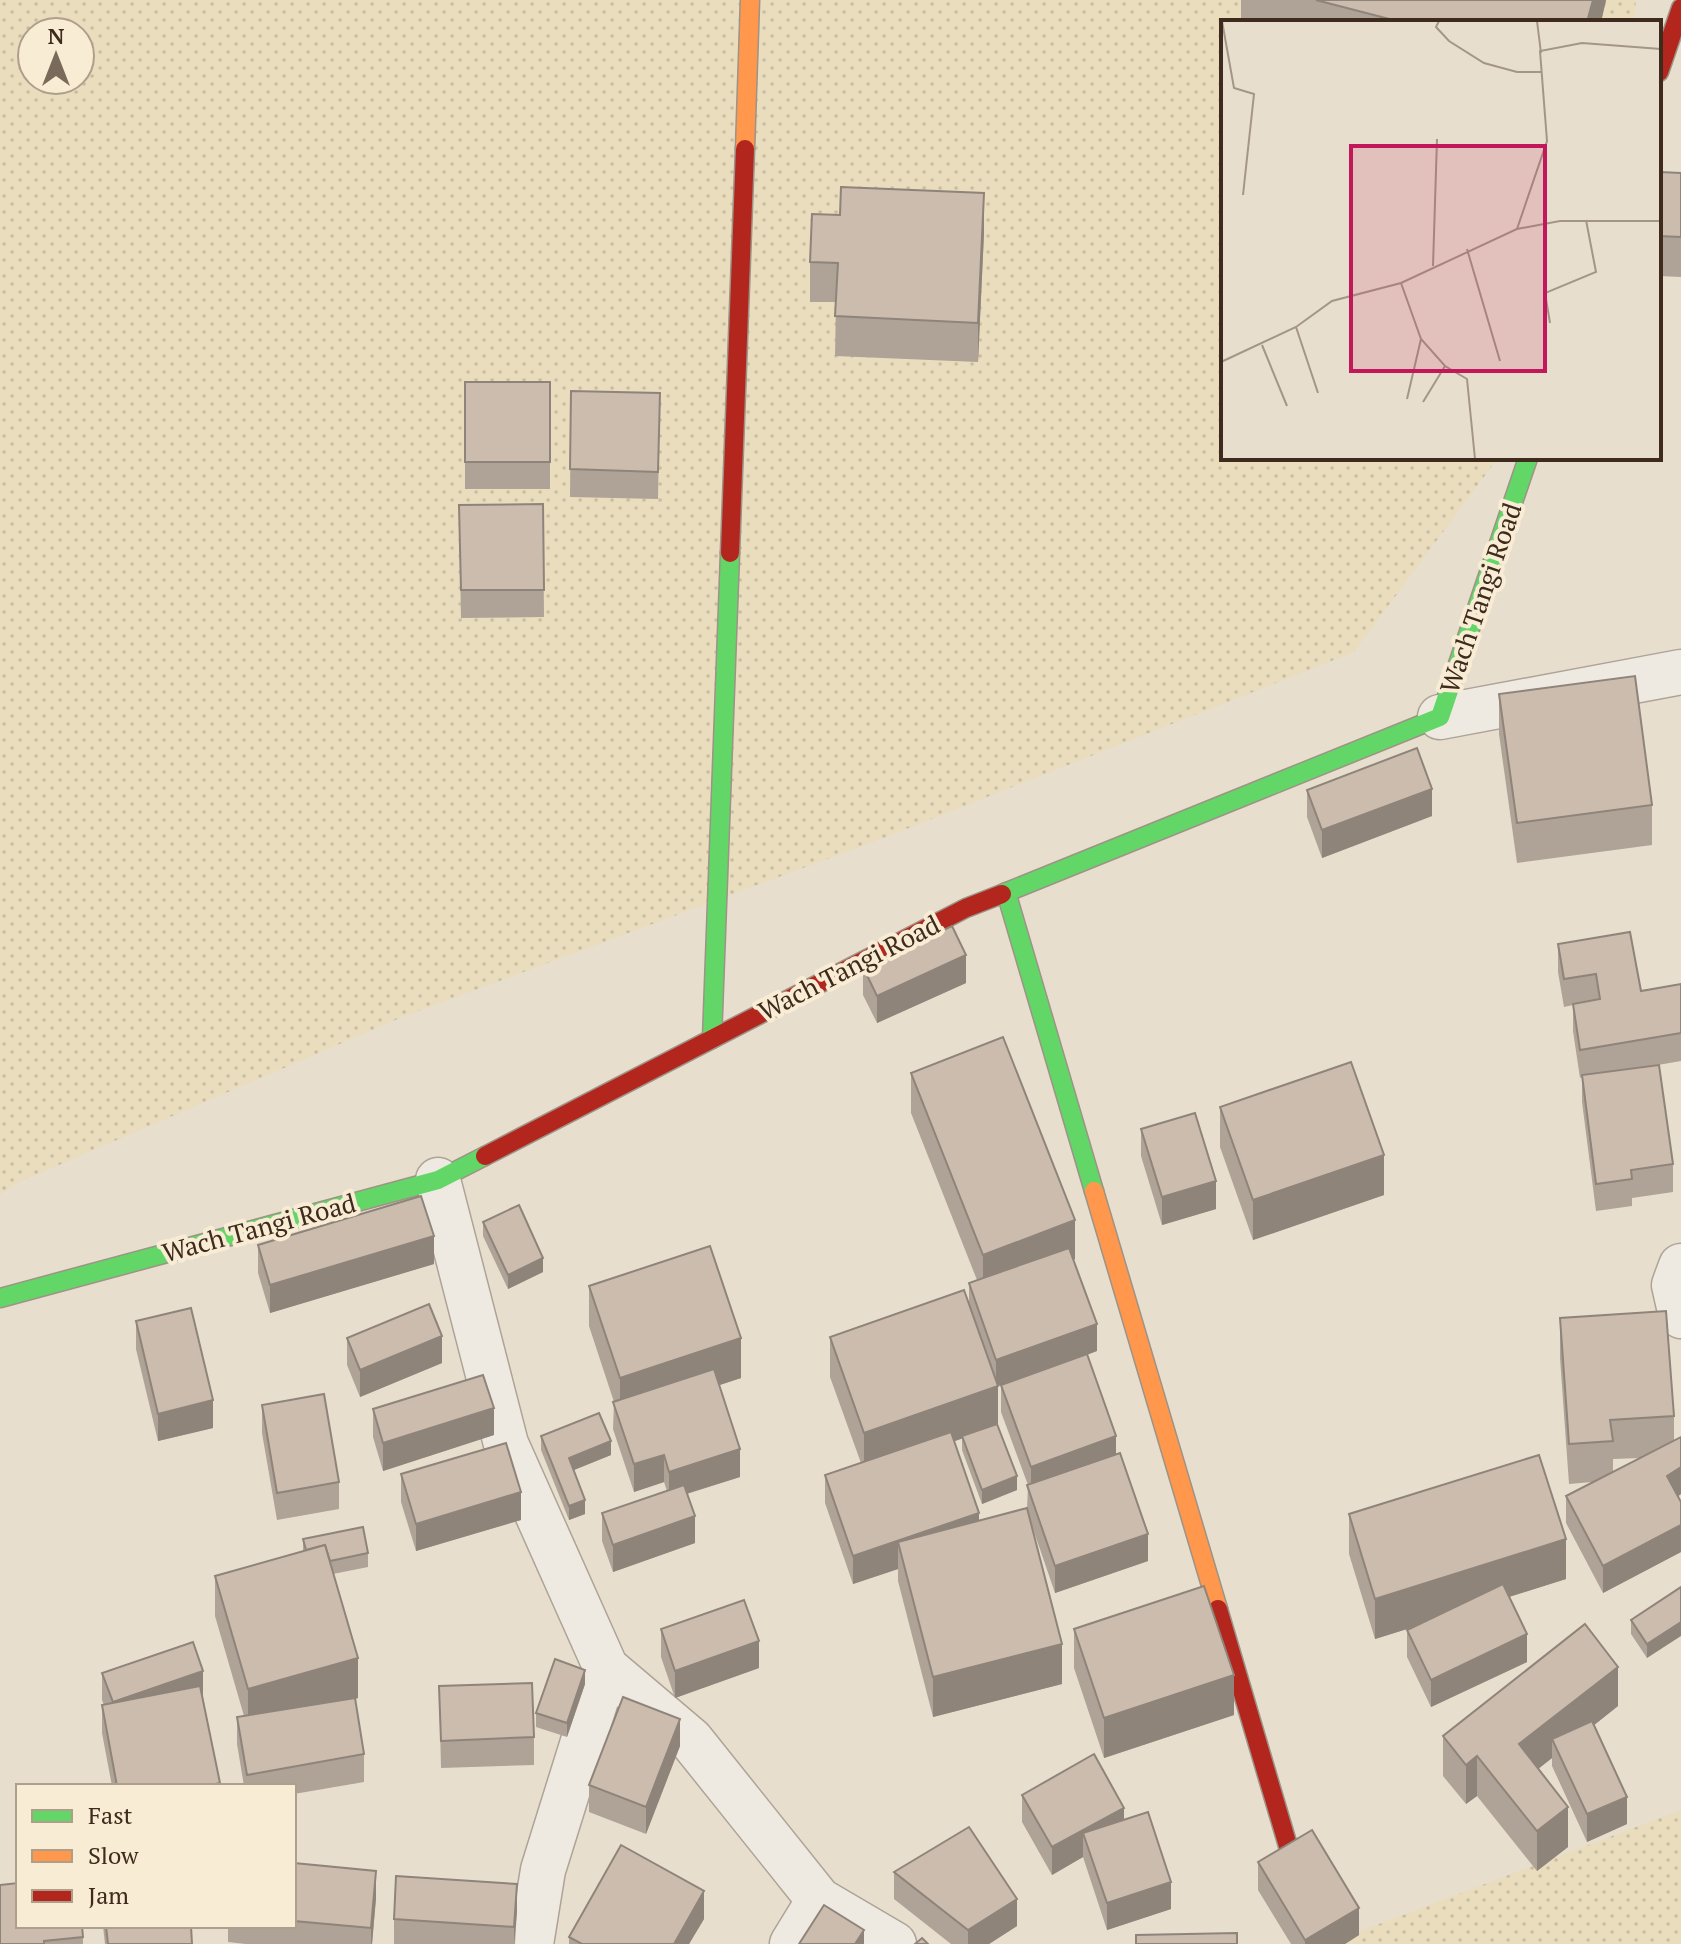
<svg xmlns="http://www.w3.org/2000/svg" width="1681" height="1944" font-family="'PT Serif',serif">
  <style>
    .farmland { fill: url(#farmland-dots); fill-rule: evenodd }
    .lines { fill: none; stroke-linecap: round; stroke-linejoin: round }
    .street-casing { stroke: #ada397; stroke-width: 47 }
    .fast-casing { stroke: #9d9386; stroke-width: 21 }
    .slow-casing { stroke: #9d9386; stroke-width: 21 }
    .jam-casing { stroke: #9d9386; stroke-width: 21 }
    .street { stroke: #efeae1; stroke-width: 44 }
    .fast { stroke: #63d668; stroke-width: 18 }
    .slow { stroke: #ff974d; stroke-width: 18 }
    .jam { stroke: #b3261e; stroke-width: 18 }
    .wall { fill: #afa296; fill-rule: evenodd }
    .shaded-wall { fill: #8f847a }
    .building { fill: #ccbcae; stroke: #8f847a; stroke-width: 2 }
    .labels { text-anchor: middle; stroke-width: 8; stroke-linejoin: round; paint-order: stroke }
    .street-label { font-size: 26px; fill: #3e2b1d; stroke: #f9ecd4 }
    .inset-road { fill: none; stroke: #a49687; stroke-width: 2 }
    .view { fill: #c2185b; fill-opacity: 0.15; stroke: #c2185b; stroke-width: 4 }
    .inset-edge { fill: none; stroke: #3e2b1d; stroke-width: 4 }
  </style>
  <defs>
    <pattern id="farmland-dots" width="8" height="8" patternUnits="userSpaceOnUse" patternTransform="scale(2)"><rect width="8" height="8" fill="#e9ddbd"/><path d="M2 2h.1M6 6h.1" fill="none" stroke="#c9bea2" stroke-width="1.8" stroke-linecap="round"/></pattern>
  </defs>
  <rect width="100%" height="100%" fill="#e8dece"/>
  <g class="farmland">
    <path d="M0,0H1636L1634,22H1223V458H1498L1354,652L881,839L400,1018L17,1183L0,1195ZM32,32H80V80H32Z"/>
    <polygon points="1681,1810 1681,1944 1326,1944"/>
  </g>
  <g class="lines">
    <defs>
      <g id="street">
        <polyline points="1440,717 1681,672"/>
        <polyline points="438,1180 506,1444 606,1668 691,1740 819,1900 894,1944"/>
        <polyline points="1681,1266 1674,1285 1681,1316"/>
        <polyline points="531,1944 543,1870 606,1668"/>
        <polyline points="792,1944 819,1900"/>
      </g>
      <g id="fast">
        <polyline points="1006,892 1094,1191"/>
        <polyline points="1002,894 1440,717 1528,458"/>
        <polyline points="712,1039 730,553"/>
        <polyline points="0,1298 438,1180 485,1156"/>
      </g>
      <g id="slow">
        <polyline points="745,149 750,0"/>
        <polyline points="1094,1191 1218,1609"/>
      </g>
      <g id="jam">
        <polyline points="1659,72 1681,8"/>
        <polyline points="730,553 745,149"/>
        <polyline points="485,1156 966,908 1002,894"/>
        <polyline points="1218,1609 1291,1856"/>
      </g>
    </defs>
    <use href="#street" class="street-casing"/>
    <use href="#fast" class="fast-casing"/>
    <use href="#slow" class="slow-casing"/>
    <use href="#jam" class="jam-casing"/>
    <use href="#street" class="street"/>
    <use href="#fast" class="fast"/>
    <use href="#slow" class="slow"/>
    <use href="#jam" class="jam"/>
  </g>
  <g class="wall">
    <polygon points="1241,0 1606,0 1601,22 1241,22"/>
    <polygon points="1681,173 1681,277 1659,276 1659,226"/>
    <polygon points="984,233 978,362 835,356 836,302 810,302 810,262"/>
    <rect x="465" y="382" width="85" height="107"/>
    <polygon points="571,391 660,393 658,499 570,497"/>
    <polygon points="543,504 544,617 461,618 459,505"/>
    <polygon points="1499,694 1652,805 1652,845 1517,863 1499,734"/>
    <polygon points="1307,790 1432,816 1322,858 1307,817"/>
    <polygon points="1558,944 1641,991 1681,984 1681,1061 1652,1066 1673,1164 1673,1192 1632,1198 1632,1206 1596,1211 1582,1102 1582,1077 1580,1078 1573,1031 1573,1005 1564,1007 1558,972"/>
    <polygon points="863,967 966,983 877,1023 863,995"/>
    <path d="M911,1073L1075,1259L1074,1260L1097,1351L1087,1355L1148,1561L1055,1593L1030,1520L1062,1684L933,1717L898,1581V1569L853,1584L825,1503V1475L861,1463L830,1377V1337L969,1305V1283L977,1280L911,1113ZM1001,1385V1412L1028,1485L1027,1510L979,1520L954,1441L962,1438V1450L982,1504L1017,1490L998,1426V1386Z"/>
    <polygon points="1220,1107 1384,1195 1253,1240 1220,1147"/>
    <polygon points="1141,1129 1216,1209 1162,1225 1141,1156"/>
    <polygon points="483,1222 543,1272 508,1289 483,1236"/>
    <polygon points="258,1245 434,1264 270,1313 258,1273"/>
    <polygon points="589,1286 741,1378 719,1385 740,1477 687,1494 695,1543 613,1572 602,1541 602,1513 667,1491 664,1482 634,1492 613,1429 614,1402 589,1326"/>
    <path d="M1560,1318L1674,1416V1440L1681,1437V1494L1678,1496L1681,1502V1552L1603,1593L1566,1523V1496L1592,1482L1569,1484L1560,1358ZM1640,1458L1613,1472V1459Z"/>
    <polygon points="136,1321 213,1428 158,1441 136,1349"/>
    <polygon points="347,1338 442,1363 360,1397 347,1365"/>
    <polygon points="262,1405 339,1482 339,1509 277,1520 262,1433"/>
    <polygon points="373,1409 494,1435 383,1471 373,1437"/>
    <polygon points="541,1436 611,1455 574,1470 585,1514 569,1520 541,1450"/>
    <polygon points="401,1474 521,1520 416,1551 401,1502"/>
    <polygon points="1349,1514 1566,1579 1509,1597 1527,1662 1431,1707 1407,1657 1407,1630 1414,1627 1375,1639 1349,1554"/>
    <polygon points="303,1539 368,1553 368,1567 333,1574 358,1698 355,1699 364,1754 364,1782 294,1794 294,1786 244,1786 237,1744 237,1717 244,1716 215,1616 215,1576 303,1551"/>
    <polygon points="1681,1587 1647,1658 1631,1634 1631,1620"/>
    <polygon points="661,1629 759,1668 675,1698 661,1657"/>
    <polygon points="1074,1629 1234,1715 1104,1758 1074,1668"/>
    <polygon points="102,1673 203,1698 220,1786 112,1786 102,1733 102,1705 104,1705 102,1700"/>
    <polygon points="585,1684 567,1737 536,1727 536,1713"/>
    <polygon points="439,1686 534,1737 534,1765 441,1768"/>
    <polygon points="1618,1706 1594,1725 1627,1824 1587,1842 1552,1766 1552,1758 1538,1769 1568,1847 1537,1871 1477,1796 1466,1804 1443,1776 1443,1736"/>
    <polygon points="680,1746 646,1834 589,1812 589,1785"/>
    <polygon points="1022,1795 1124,1820 1171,1909 1107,1930 1083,1857 1052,1875 1022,1822"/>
    <polygon points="1258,1862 1359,1935 1345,1944 1291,1944 1258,1890"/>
    <polygon points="294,1863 376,1898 372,1944 246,1944 228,1942 228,1926 294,1926"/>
    <polygon points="894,1872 1017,1926 989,1944 951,1944 894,1899"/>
    <polygon points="517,1911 515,1944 394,1944 394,1919"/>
    <polygon points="704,1919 689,1944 569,1944 569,1937"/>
    <polygon points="103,1926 191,1926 192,1944 105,1944"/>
    <polygon points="83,1937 83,1944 0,1944"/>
  </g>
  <g class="shaded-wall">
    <polygon points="1593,0 1606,0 1601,22 1587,22"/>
    <polygon points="984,193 984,233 978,362 978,323"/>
    <polygon points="1432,789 1432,816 1322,858 1322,830"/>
    <polygon points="966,955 966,983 877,1023 877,996"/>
    <polygon points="1384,1155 1384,1195 1253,1240 1253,1200"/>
    <polygon points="1216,1181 1216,1209 1162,1225 1162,1197"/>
    <polygon points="1075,1220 1075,1259 983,1295 983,1255"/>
    <polygon points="434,1236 434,1264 270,1313 270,1285"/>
    <polygon points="543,1258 543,1272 508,1289 508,1275"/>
    <polygon points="1097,1324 1097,1351 998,1386 998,1426 864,1473 864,1433 996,1387 996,1360"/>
    <polygon points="442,1336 442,1363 360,1397 360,1370"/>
    <polygon points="741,1338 741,1378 620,1418 620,1378"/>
    <polygon points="213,1400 213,1428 158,1441 158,1414"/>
    <polygon points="494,1408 494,1435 383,1471 383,1443"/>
    <polygon points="1116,1436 1116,1464 1031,1494 1031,1467"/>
    <polygon points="611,1441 611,1455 569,1472 569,1458"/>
    <polygon points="740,1449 740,1477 669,1499 669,1472"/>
    <polygon points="664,1455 664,1482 634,1492 634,1464"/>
    <polygon points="1681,1467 1681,1494 1667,1504 1667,1476"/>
    <polygon points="1017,1476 1017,1490 982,1504 982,1490"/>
    <polygon points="521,1492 521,1520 416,1551 416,1524"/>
    <polygon points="585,1500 585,1514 569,1520 569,1506"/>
    <polygon points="979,1513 979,1541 898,1542 898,1569 853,1584 853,1556"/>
    <polygon points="695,1516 695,1543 613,1572 613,1545"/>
    <polygon points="1681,1525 1681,1552 1603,1593 1603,1566"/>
    <polygon points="1148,1534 1148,1561 1055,1593 1055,1566"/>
    <polygon points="1566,1539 1566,1579 1375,1639 1375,1599"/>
    <polygon points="1681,1622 1681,1636 1647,1658 1647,1644"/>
    <polygon points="1527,1634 1527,1662 1431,1707 1431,1680"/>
    <polygon points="759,1641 759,1668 675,1698 675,1671"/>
    <polygon points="1062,1644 1062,1684 933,1717 933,1677"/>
    <polygon points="358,1658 358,1698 248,1729 248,1689"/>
    <polygon points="1618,1667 1618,1706 1559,1753 1552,1739 1552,1758 1519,1784 1519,1744"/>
    <polygon points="585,1670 585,1684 567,1737 567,1723"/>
    <polygon points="203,1671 203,1698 113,1729 113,1702"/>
    <polygon points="1234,1675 1234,1715 1104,1758 1104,1718"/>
    <polygon points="680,1719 680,1746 646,1834 646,1807"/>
    <polygon points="1477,1756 1477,1796 1466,1804 1466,1765"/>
    <polygon points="1627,1797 1627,1824 1587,1842 1587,1814"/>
    <polygon points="1568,1807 1568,1847 1537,1871 1537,1831"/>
    <polygon points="1124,1808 1124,1835 1083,1833 1083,1857 1052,1875 1052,1847"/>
    <polygon points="376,1871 376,1898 372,1944 371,1944 371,1928"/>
    <polygon points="1171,1882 1171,1909 1107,1930 1107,1903"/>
    <polygon points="517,1884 517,1911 514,1944 514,1927"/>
    <polygon points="704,1891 704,1919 689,1944 674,1944"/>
    <polygon points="1017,1899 1017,1926 989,1944 968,1944 968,1930"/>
    <polygon points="1359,1908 1359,1935 1345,1944 1305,1944 1305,1940"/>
    <polygon points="864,1930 864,1944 855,1944"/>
  </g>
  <g class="building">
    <polygon points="1316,0 1593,0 1587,22 1401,22"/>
    <polygon points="1660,172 1681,173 1681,237 1659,236"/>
    <polygon points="841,187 984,193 978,323 835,316 838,263 810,262 812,214 840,215"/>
    <rect x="465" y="382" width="85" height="80"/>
    <polygon points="571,391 660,393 658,472 570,469"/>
    <polygon points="543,504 544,590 461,590 459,505"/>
    <polygon points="1635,676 1652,805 1517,823 1499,694"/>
    <polygon points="1417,748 1432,789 1322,830 1307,790"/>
    <polygon points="952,926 966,955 877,996 863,967"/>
    <polygon points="1630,932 1641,991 1681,984 1681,1033 1580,1050 1573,1004 1600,999 1596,974 1564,979 1558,944"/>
    <polygon points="1003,1037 1075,1220 983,1255 911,1073"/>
    <polygon points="1351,1062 1384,1155 1253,1200 1220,1107"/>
    <polygon points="1659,1065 1673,1164 1631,1170 1632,1179 1596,1184 1582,1075"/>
    <polygon points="1195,1113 1216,1181 1162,1197 1141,1129"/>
    <polygon points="421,1196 434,1236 270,1285 258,1245"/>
    <polygon points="519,1205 543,1258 508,1275 483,1222"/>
    <polygon points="710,1246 741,1338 620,1378 589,1286"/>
    <polygon points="1069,1248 1097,1324 996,1360 969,1283"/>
    <polygon points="964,1290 998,1386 864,1433 830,1337"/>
    <polygon points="429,1304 442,1336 360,1370 347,1338"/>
    <polygon points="191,1308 213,1400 158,1414 136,1321"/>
    <polygon points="1666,1311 1674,1416 1610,1420 1613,1441 1569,1444 1560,1318"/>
    <polygon points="1087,1354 1116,1436 1031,1467 1001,1385"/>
    <polygon points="714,1369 740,1449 669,1472 664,1455 634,1464 613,1402"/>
    <polygon points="483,1375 494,1408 383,1443 373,1409"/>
    <polygon points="324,1394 339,1482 277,1493 262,1405"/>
    <polygon points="599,1413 611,1441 569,1458 585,1500 569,1506 541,1436"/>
    <polygon points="997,1424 1017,1476 982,1490 962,1436"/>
    <polygon points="951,1432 979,1513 853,1556 825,1475"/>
    <polygon points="1681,1437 1681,1467 1667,1476 1681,1502 1681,1525 1603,1566 1566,1496"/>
    <polygon points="506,1443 521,1492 416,1524 401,1474"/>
    <polygon points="1120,1453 1148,1534 1055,1566 1027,1485"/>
    <polygon points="1539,1455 1566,1539 1375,1599 1349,1514"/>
    <polygon points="684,1485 695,1516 613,1545 602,1513"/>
    <polygon points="1027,1508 1062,1644 933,1677 898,1542"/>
    <polygon points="363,1527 368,1553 330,1561 325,1545 306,1550 303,1539"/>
    <polygon points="325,1545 358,1658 248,1689 215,1576"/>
    <polygon points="1503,1584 1527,1634 1431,1680 1407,1630"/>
    <polygon points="1204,1586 1234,1675 1104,1718 1074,1629"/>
    <polygon points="1681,1587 1681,1622 1647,1644 1631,1620"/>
    <polygon points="744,1600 759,1641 675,1671 661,1629"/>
    <polygon points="1585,1624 1618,1667 1519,1744 1568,1807 1537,1831 1477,1756 1466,1765 1443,1736"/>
    <polygon points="193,1642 203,1671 113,1702 102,1673"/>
    <polygon points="555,1659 585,1670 567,1723 536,1713"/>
    <polygon points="532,1683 534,1737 441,1741 439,1686"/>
    <polygon points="200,1686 220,1783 205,1786 117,1786 102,1705"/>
    <polygon points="623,1697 680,1719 646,1807 589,1785"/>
    <polygon points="355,1698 364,1754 247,1775 237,1717"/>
    <polygon points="1592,1721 1627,1797 1587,1814 1552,1739"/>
    <polygon points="1094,1754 1124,1808 1052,1847 1022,1795"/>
    <polygon points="1148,1812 1171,1882 1107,1903 1083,1833"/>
    <polygon points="969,1827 1017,1899 968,1930 894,1872"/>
    <polygon points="1312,1830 1359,1908 1305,1940 1258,1862"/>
    <polygon points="621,1845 704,1891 674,1944 582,1944 569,1937"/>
    <polygon points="294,1863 376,1871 371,1928 294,1921"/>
    <polygon points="396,1876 517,1884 514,1927 394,1919"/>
    <polygon points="18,1883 18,1926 82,1926 83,1937 44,1941 44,1944 0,1944 0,1885"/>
    <polygon points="824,1905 864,1930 855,1944 799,1944"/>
    <polygon points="106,1926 191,1926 192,1944 108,1944"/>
    <polygon points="1237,1933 1237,1944 1136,1944 1136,1935"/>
    <polygon points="922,1938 928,1944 915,1944"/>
  </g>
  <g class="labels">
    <g class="street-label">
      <text transform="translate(1481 598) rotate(-71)" y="9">Wach Tangi Road</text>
      <text transform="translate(849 968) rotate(-27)" y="9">Wach Tangi Road</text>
      <text transform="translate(259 1228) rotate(-15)" y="9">Wach Tangi Road</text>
    </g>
  </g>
  <g transform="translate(1221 20)">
    <rect width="440" height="440" fill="#e8dece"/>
    <path class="inset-road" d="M1,1L13,68L33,74L22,175M218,1L215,7L228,21L263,43L296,52H321M316,1L320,33M296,209L339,201H440M246,229L279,341M212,246L216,119M180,263L200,319L224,346L246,359L254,439M329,303L324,273L375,252L365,200M75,307L97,373M41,325L66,386M0,342L75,307L111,281L180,263L296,209L326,121L319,31L361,23L440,29M186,379L200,319M202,382L224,346"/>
    <path class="view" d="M130,126H324V351H130Z"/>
    <rect width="440" height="440" class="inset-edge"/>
  </g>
  <rect x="16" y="1784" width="280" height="144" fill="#f9ecd4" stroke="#ae9f8b" stroke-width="2"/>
  <rect x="32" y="1810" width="40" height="12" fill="#63d668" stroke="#ae9f8b" stroke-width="2"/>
  <text x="88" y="1824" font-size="24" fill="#3e2b1d">Fast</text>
  <rect x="32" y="1850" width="40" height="12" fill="#ff974d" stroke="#ae9f8b" stroke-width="2"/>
  <text x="88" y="1864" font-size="24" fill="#3e2b1d">Slow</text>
  <rect x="32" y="1890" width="40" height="12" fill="#b3261e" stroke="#ae9f8b" stroke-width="2"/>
  <text x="88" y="1904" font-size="24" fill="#3e2b1d">Jam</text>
  <g transform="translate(56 56)"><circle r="38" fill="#f9ecd4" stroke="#ae9f8b" stroke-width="2"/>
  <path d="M0-6L14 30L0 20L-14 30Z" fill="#7a6a5b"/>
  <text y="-12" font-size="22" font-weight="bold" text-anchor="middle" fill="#3e2b1d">N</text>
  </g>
</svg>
